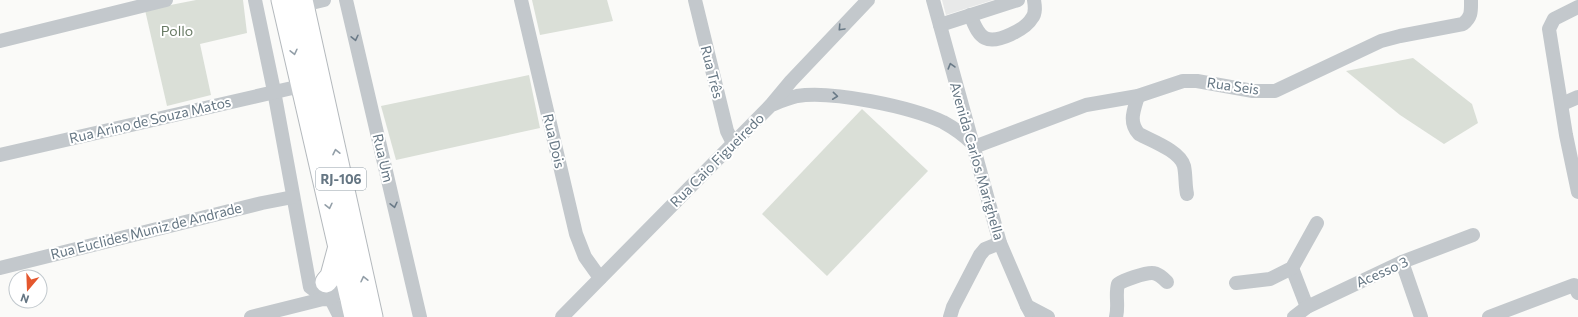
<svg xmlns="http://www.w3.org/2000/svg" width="1578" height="317" font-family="Commissioner,sans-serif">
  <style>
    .built { fill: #e8e9e9 }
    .green { fill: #dadfd7 }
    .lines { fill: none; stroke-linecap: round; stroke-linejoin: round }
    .highway-casing { stroke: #b4b9bd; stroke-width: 23 }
    .minor { stroke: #c3c8cc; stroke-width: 14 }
    .highway { stroke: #fff; stroke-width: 21 }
    .oneway { stroke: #6a7a87 }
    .oneway2 { stroke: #939fa8 }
    .labels { text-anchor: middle; stroke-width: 4; stroke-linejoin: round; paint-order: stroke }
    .shield { fill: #fff; stroke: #939fa8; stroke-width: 1 }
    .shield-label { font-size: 13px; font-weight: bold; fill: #657683 }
    .park-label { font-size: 14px; fill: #687a64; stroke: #fff }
    .street-label { font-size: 14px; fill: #657683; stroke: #fff }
  </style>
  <rect width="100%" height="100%" fill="#fafaf8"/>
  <polygon class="built" points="942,0 993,0 946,15"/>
  <g class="green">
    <polygon points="196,0 243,0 247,33 200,44 211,95 167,106 145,10"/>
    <polygon points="532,0 607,0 613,21 540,35"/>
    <polygon points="1413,58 1472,104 1478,123 1444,144 1400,115 1346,71"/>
    <polygon points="529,75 540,128 396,160 381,106"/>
    <polygon points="862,109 928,171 827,276 762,214"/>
  </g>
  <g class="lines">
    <defs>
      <g id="highway">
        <polyline points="282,0 355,317"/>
        <polyline points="302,0 372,317"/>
        <polyline points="326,282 331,276 338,250"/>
      </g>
    </defs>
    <use href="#highway" class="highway-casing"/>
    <g class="minor">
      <polyline points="255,0 274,91 310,287 318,293"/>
      <polyline points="346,0 420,317"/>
      <polyline points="521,0 576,234 585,257 600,278"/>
      <polyline points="695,0 727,131 733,143"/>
      <polyline points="933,0 1000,243 1027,306 1033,317"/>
      <polyline points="303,5 324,0"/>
      <polyline points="1578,7 1554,19 1549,29 1566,135 1578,192"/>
      <path d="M970,15C974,23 977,34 985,38C997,44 1026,29 1032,18C1036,13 1035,6 1034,0"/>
      <polyline points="940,25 1018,0"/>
      <polyline points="0,41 166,0"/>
      <path d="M1138,96C1134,110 1128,122 1139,134C1152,141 1180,151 1184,166C1186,175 1185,185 1187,194"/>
      <path d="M774,104C781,101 789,98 797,96C831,90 911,107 943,122C954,128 964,135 973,144"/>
      <polyline points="1562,104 1578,97"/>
      <path d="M974,147L1086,105L1138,96L1183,81H1197L1253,91H1275L1381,41L1400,36L1463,24C1472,17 1471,11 1471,0"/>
      <polyline points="0,155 301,86"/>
      <polyline points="1402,262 1421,317"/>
      <polyline points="0,268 262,203 293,197"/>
      <polyline points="1292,268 1307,307"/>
      <polyline points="1236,283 1270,279 1292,268 1317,223"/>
      <polyline points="331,299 340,317"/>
      <polyline points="1027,306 1048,317"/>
      <path d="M251,317L323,299C329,300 333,298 335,292L333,285L326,282L319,285"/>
      <polyline points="562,317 771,105 791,81 868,0"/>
      <polyline points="950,317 953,307 980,255 985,249 1000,243"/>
      <path d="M1116,317C1119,306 1115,295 1118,284C1124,280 1144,273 1152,273C1158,273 1163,278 1167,282"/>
      <polyline points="1294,317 1307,307 1402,262 1473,235"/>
      <polyline points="1489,317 1574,285 1578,293"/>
    </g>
    <use href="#highway" class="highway"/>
  </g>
  <defs><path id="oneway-chevron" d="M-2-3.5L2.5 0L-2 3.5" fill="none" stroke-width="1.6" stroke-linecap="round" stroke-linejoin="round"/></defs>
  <g class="oneway">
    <use href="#oneway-chevron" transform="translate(841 28) rotate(133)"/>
    <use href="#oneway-chevron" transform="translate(355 38) rotate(77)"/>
    <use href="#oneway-chevron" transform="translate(951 66) rotate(-106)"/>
    <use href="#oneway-chevron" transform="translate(835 96) rotate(6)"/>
    <use href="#oneway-chevron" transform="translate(394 205) rotate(77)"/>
  </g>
  <g class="oneway2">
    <use href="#oneway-chevron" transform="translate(294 52) rotate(77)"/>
    <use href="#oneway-chevron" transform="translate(336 152) rotate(-102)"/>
    <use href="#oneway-chevron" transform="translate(329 206) rotate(77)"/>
    <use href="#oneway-chevron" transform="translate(364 279) rotate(-103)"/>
  </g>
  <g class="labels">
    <rect class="shield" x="316" y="168" width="50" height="22" rx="3"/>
    <g class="shield-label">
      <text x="341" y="184">RJ-106</text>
    </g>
    <g class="park-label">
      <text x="177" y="36">Pollo</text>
    </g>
    <g class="street-label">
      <text transform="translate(712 72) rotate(76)" y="5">Rua Três</text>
      <text transform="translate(1233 86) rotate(8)" y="5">Rua Seis</text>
      <text transform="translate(150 120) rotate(-13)" y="5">Rua Arino de Souza Matos</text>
      <text transform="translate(554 141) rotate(77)" y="5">Rua Dois</text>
      <text transform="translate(383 158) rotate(77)" y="5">Rua Um</text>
      <text transform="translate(717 160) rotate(-45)" y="5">Rua Caio Figueiredo</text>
      <text transform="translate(977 161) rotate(74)" y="5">Avenida Carlos Marighella</text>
      <text transform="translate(146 231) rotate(-14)" y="5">Rua Euclides Muniz de Andrade</text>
      <text transform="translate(1382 272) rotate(-24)" y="5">Acesso 3</text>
    </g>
  </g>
  <g transform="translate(28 289) rotate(199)"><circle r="19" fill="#ffffff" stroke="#c1c8cd"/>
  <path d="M0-3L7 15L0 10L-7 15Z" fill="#e4572e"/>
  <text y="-6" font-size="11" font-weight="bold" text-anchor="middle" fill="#657683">N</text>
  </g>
</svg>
